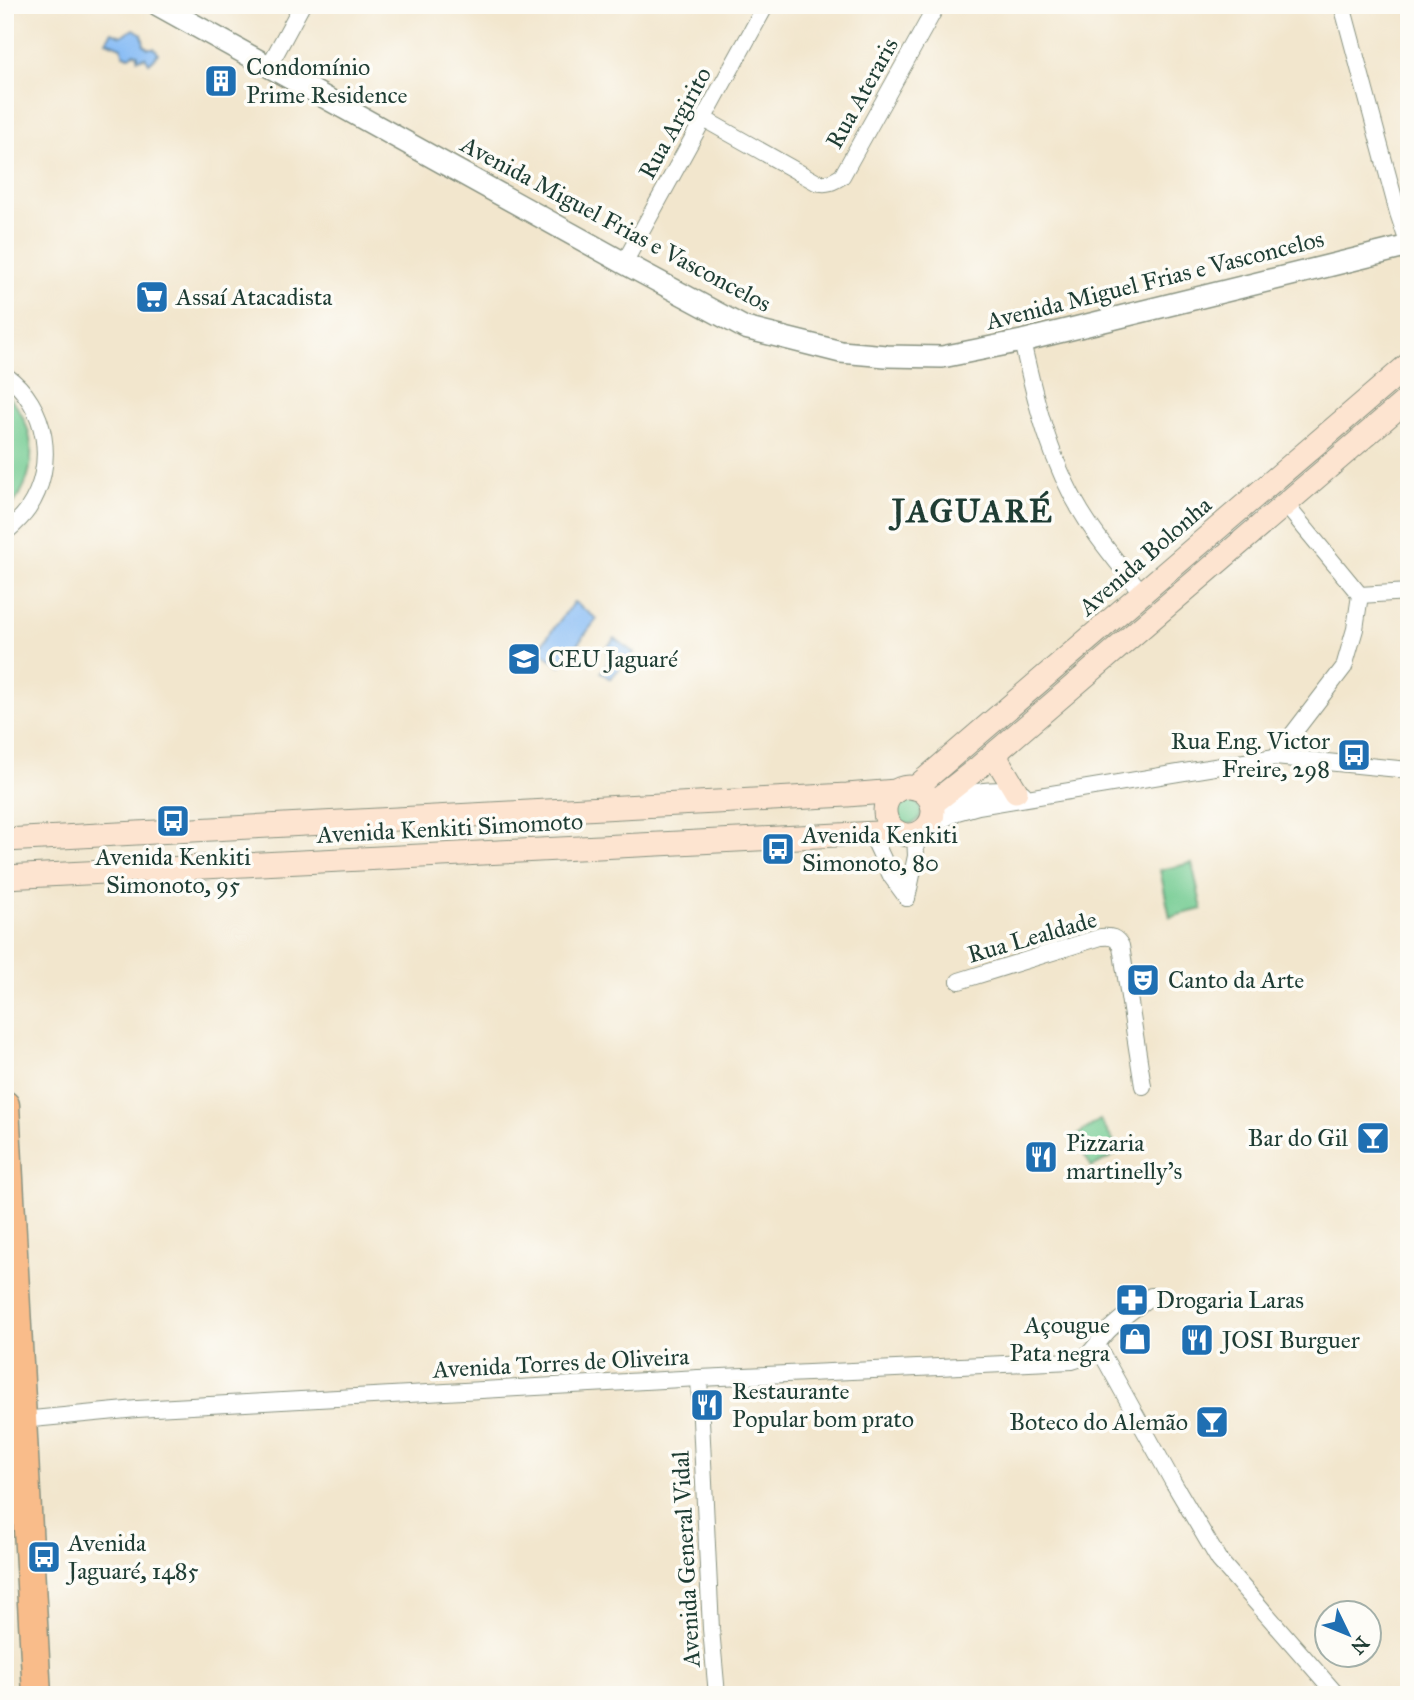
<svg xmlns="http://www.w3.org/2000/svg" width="1414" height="1700" font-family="'IM FELL Great Primer',serif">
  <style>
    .green { fill: #72cb91; stroke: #488462; stroke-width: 2 }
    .water { fill: #87bcf5; stroke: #537c94; stroke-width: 2 }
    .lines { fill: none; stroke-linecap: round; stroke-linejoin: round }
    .minor-casing { stroke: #889280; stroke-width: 18 }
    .tertiary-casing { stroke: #889280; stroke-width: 24 }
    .secondary-casing { stroke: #889280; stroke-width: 25 }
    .trunk-casing { stroke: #889280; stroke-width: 31 }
    .minor { stroke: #fff; stroke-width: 16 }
    .tertiary { stroke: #fff; stroke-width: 21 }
    .secondary { stroke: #fde4d0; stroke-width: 23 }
    .trunk { stroke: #f9bc8a; stroke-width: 28 }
    .labels { text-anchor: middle; stroke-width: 7; stroke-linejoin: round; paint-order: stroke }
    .poi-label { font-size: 24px; fill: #1f3d34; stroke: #fdfcf7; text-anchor: start }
    .street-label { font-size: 24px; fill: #1f3d34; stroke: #fdfcf7 }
    .district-label { font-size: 32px; font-weight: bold; letter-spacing: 2px; fill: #1f3d34; stroke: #fdfcf7 }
  </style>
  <rect width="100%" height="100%" fill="#fdfcf7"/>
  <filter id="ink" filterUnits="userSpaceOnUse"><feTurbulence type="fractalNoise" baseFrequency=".0143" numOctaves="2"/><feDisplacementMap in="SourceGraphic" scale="14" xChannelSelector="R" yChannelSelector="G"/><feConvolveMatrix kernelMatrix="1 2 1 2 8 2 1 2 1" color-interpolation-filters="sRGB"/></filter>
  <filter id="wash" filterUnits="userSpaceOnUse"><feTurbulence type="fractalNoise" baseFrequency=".00686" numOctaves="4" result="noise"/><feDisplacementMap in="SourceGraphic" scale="28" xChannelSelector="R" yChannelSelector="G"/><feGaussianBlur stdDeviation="1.57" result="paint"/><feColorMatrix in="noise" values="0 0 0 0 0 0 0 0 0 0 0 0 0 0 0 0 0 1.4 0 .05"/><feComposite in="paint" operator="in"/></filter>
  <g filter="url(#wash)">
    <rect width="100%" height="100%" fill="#f2e6cd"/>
    <g class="green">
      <path d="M5,393C40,426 40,480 5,513Z"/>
      <circle cx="909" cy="812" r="12"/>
      <polygon points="1192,863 1202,909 1170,917 1160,870"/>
      <polygon points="1100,1120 1120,1152 1092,1167 1073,1138"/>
    </g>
    <g class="water">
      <polygon points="134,29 142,34 144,45 148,48 154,48 158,53 155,58 149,63 145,57 138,59 138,54 134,53 130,56 124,55 121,47 106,41 112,32 121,36"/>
      <polygon points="574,602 597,619 560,666 538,649"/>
      <polygon points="615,638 634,653 610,679 601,672 608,662 607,647"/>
    </g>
  </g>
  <g filter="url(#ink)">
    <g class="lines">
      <defs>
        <g id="minor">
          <polyline points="1342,5 1398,213 1409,246"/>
          <polyline points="269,66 302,5"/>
          <path d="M704,119L816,182C827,185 833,182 842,176L937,5"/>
          <polyline points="624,263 766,5"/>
          <path d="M1022,341C1036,404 1051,466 1087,521C1103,546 1123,569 1142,593"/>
          <path d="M5,375C48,405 57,466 28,509C22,518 14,525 5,533"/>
          <polyline points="1360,595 1409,592"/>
          <polyline points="1275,757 1344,667 1355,629 1360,595 1285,504"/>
          <path d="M943,803C971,791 992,787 1023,793"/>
          <polyline points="925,829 957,812 978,806 1275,757 1409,770"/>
          <polyline points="871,833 891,876 907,898"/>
          <polyline points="907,898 916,856 915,835"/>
          <path d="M959,981L1101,937C1111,936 1116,937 1121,946L1143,1086"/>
          <polyline points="1097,1345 1173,1482 1219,1560 1337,1695"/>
          <polyline points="699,1378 711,1629 717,1695"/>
          <path d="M22,1420L137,1409L699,1378L1072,1361C1094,1355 1092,1348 1106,1333C1119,1319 1136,1308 1151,1296"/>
        </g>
        <polyline id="tertiary" points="158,5 624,263 745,328 841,352 886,356 942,357 1022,341 1409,246"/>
        <g id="secondary">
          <polyline points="998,751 998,761 1016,791"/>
          <circle cx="909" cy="811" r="24"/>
          <polyline points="915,788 1409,364"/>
          <polyline points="932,804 979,767 1409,398"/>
          <polyline points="5,840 847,795 896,791"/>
          <polyline points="5,877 897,832"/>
        </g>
        <polyline id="trunk" points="5,1105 37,1695"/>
      </defs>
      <use href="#minor" class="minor-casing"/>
      <use href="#tertiary" class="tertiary-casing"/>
      <use href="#secondary" class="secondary-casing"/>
      <use href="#trunk" class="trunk-casing"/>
      <use href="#minor" class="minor"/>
      <use href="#tertiary" class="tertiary"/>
      <use href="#secondary" class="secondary"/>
      <use href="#trunk" class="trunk"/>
    </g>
  </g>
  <defs>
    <symbol id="building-square" viewBox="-11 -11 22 22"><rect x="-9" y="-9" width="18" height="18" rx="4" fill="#1f6fb2" stroke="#fdfcf7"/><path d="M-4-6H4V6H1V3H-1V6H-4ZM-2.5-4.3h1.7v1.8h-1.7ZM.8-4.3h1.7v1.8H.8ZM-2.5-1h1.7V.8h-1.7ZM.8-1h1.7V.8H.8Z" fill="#fff"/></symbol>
    <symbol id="supermarket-square" viewBox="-11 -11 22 22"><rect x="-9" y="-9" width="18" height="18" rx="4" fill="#1f6fb2" stroke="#fdfcf7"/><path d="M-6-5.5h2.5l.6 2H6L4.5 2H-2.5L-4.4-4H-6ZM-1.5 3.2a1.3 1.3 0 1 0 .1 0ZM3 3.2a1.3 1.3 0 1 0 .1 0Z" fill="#fff"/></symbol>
    <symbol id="school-square" viewBox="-11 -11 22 22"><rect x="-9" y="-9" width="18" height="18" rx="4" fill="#1f6fb2" stroke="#fdfcf7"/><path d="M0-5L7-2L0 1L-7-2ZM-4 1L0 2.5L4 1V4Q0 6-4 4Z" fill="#fff"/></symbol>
    <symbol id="bus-square" viewBox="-11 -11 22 22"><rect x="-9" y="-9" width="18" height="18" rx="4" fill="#1f6fb2" stroke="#fdfcf7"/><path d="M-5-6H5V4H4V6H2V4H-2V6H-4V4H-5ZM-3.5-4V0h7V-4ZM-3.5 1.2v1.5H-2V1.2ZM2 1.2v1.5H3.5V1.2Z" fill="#fff"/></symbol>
    <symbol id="theatre-square" viewBox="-11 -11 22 22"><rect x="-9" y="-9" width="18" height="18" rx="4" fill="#1f6fb2" stroke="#fdfcf7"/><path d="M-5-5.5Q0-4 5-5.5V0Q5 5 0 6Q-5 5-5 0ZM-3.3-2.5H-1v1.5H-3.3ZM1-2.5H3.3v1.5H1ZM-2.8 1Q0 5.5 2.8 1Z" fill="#fff"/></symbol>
    <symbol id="bar-square" viewBox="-11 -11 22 22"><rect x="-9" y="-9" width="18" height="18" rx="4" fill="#1f6fb2" stroke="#fdfcf7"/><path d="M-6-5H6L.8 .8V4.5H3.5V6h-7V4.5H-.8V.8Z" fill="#fff"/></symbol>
    <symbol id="restaurant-square" viewBox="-11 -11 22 22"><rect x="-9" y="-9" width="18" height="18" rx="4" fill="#1f6fb2" stroke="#fdfcf7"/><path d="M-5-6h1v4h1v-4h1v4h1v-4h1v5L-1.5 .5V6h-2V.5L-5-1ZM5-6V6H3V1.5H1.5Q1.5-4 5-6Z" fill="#fff"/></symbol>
    <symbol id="pharmacy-square" viewBox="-11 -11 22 22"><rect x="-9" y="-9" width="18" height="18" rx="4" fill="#1f6fb2" stroke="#fdfcf7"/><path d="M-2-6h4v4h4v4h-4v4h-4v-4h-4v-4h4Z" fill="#fff"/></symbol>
    <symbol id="shop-square" viewBox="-11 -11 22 22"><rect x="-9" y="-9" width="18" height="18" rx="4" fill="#1f6fb2" stroke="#fdfcf7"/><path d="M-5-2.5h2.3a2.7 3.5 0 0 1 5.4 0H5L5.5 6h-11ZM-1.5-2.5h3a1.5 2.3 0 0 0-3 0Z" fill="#fff"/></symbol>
  </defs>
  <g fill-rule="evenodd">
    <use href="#building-square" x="202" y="62" width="38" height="38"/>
    <use href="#supermarket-square" x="133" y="278" width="38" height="38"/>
    <use href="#school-square" x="505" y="640" width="38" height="38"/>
    <use href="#bus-square" x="1335" y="736" width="38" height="38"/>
    <use href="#bus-square" x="154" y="802" width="38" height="38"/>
    <use href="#bus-square" x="759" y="830" width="38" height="38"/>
    <use href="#theatre-square" x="1124" y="961" width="38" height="38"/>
    <use href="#bar-square" x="1354" y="1119" width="38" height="38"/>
    <use href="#restaurant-square" x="1022" y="1138" width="38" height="38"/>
    <use href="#pharmacy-square" x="1113" y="1281" width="38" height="38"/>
    <use href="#shop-square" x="1116" y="1320" width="38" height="38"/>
    <use href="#restaurant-square" x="1178" y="1321" width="38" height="38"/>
    <use href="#restaurant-square" x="688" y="1386" width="38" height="38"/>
    <use href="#bar-square" x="1193" y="1403" width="38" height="38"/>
    <use href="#bus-square" x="25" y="1538" width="38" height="38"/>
  </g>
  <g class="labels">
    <g class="poi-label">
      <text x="246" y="75">Condomínio<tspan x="246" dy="28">Prime Residence</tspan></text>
      <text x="176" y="305">Assaí Atacadista</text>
      <text x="548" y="667">CEU Jaguaré</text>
      <text x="1330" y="749" text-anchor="end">Rua Eng. Victor<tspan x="1330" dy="28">Freire, 298</tspan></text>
      <text x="802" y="843">Avenida Kenkiti<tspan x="802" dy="28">Simonoto, 80</tspan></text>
      <text x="173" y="865" text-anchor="middle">Avenida Kenkiti<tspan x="173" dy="28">Simonoto, 95</tspan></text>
      <text x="1168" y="988">Canto da Arte</text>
      <text x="1348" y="1146" text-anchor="end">Bar do Gil</text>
      <text x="1066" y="1151">Pizzaria<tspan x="1066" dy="28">martinelly's</tspan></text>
      <text x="1156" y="1308">Drogaria Laras</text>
      <text x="1110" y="1333" text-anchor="end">Açougue<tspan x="1110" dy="28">Pata negra</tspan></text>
      <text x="1222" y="1348">JOSI Burguer</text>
      <text x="732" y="1399">Restaurante<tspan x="732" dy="28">Popular bom prato</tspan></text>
      <text x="1188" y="1430" text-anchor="end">Boteco do Alemão</text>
      <text x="68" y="1551">Avenida<tspan x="68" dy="28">Jaguaré, 1485</tspan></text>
    </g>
    <g class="street-label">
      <text transform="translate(862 93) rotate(-61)" y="8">Rua Ateraris</text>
      <text transform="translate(675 123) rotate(-61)" y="8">Rua Argirito</text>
      <text transform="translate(616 224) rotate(28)" y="8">Avenida Miguel Frias e Vasconcelos</text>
      <text transform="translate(1155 280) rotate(-14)" y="8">Avenida Miguel Frias e Vasconcelos</text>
      <text transform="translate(1145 556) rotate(-41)" y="8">Avenida Bolonha</text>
      <text transform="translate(450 828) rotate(-3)" y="8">Avenida Kenkiti Simomoto</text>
      <text transform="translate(1032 937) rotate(-16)" y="8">Rua Lealdade</text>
      <text transform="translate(561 1363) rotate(-3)" y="8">Avenida Torres de Oliveira</text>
      <text transform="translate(686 1559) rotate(-93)" y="8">Avenida General Vidal</text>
    </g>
    <g class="district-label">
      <text x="973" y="522">JAGUARÉ</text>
    </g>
  </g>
  <rect width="1414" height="1700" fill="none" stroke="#fdfcf7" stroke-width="28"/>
  <g transform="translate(1348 1634) rotate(133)"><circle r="33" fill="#fdfcf7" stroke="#a4b0a9" stroke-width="2"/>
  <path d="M0-5L12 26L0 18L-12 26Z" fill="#1f6fb2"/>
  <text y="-10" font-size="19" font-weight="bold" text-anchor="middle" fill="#1f3d34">N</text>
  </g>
</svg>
